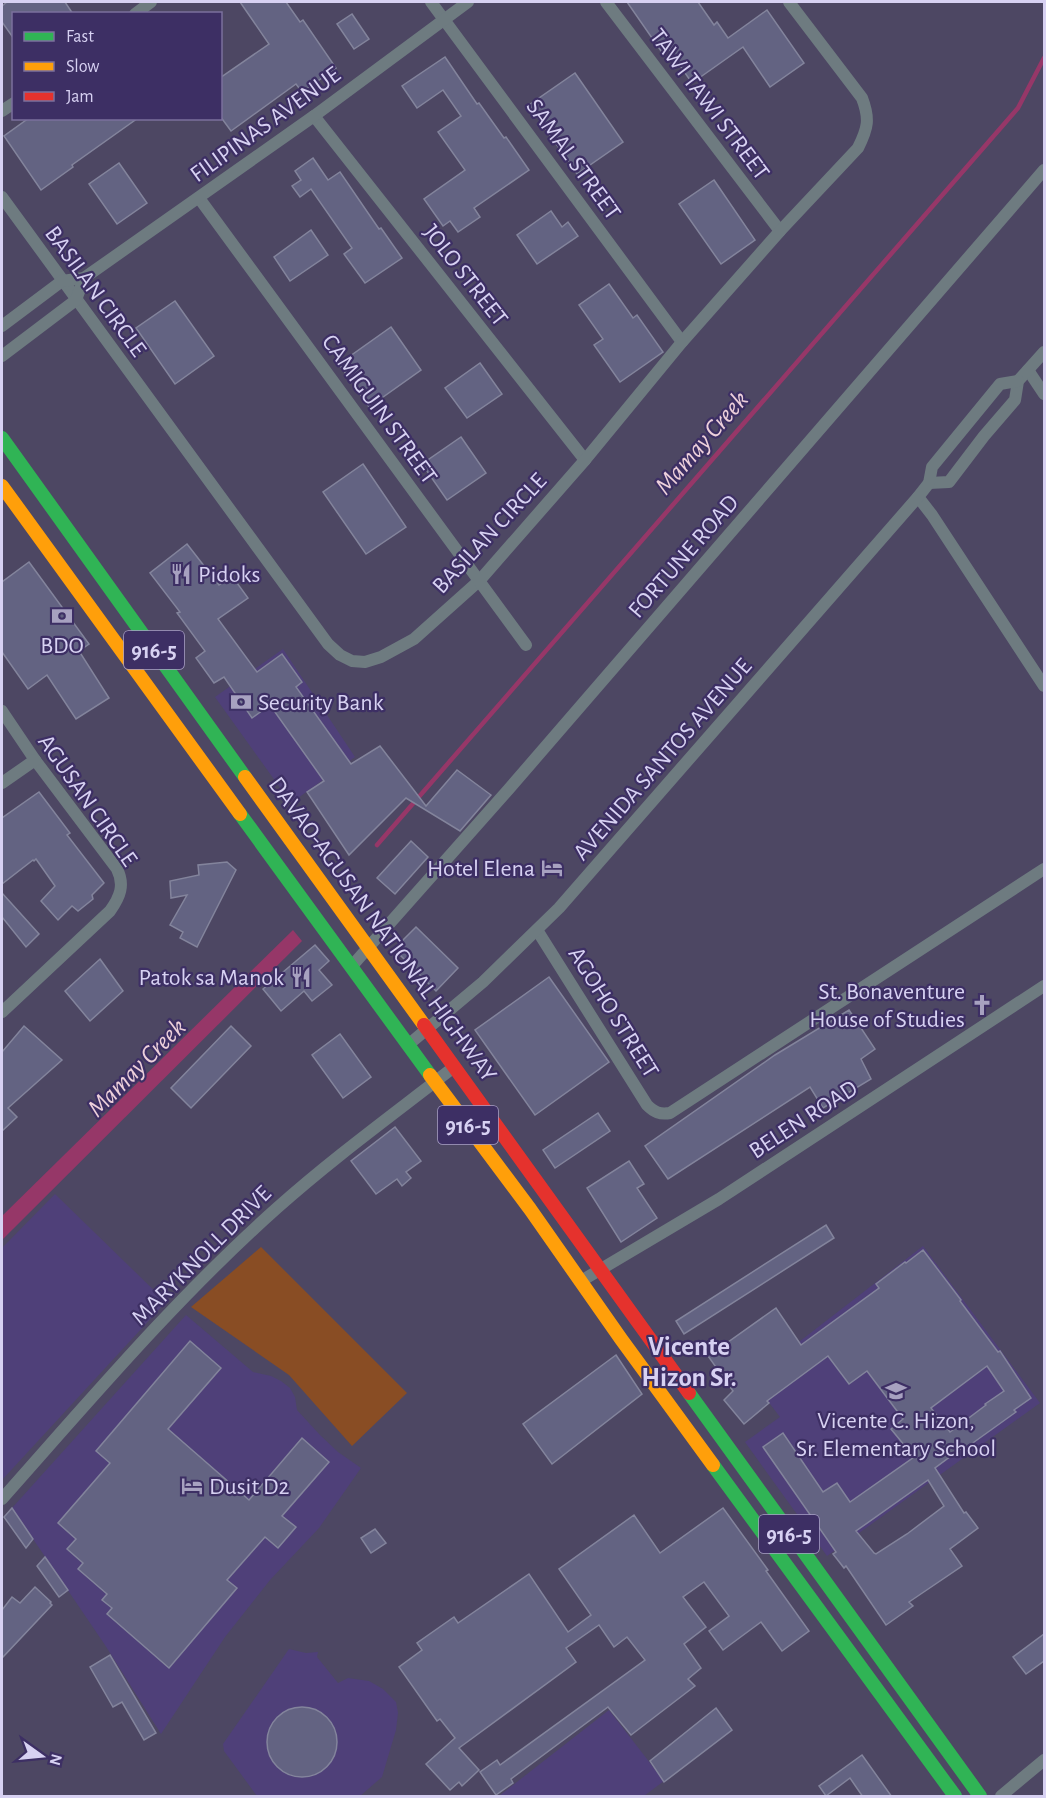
<svg xmlns="http://www.w3.org/2000/svg" width="1046" height="1798" font-family="'Alegreya Sans',sans-serif">
  <style>
    .built { fill: #4f4079 }
    .green { fill: #894d24 }
    .water { fill: #963768 }
    .lines { fill: none; stroke-linecap: round; stroke-linejoin: round }
    .stream { stroke: #963768; stroke-width: 4.5 }
    .building { fill: #636382; stroke: #83849c; stroke-width: 1.5; fill-rule: evenodd }
    .street { stroke: #6e7b80; stroke-width: 12 }
    .fast { stroke: #30b455; stroke-width: 14 }
    .slow { stroke: #ff9f0a; stroke-width: 14 }
    .jam { stroke: #e5322d; stroke-width: 14 }
    .labels { text-anchor: middle; stroke-width: 4.5; stroke-linejoin: round; paint-order: stroke }
    .shield { fill: #3d2f64; stroke: #a9a0c7; stroke-width: 1.5 }
    .shield-label { font-size: 22px; font-weight: bold; fill: #d7d1f2 }
    .street-label { font-size: 24px; fill: #d7d1f2; stroke: #3d2f64 }
    .poi-label { font-size: 24px; fill: #d7d1f2; stroke: #3d2f64; text-anchor: start }
    .water-label { font-size: 26px; font-style: italic; fill: #edd0db; stroke: #3d2f64 }
    .quarter-label { font-size: 27px; font-weight: bold; fill: #d7d1f2; stroke: #3d2f64 }
  </style>
  <rect width="100%" height="100%" fill="#4d4763"/>
  <g class="built">
    <polygon points="283,649 355,757 291,803 215,697"/>
    <polygon points="55,1194 166,1302 2,1480 2,1248"/>
    <polygon points="923,1246 1040,1403 827,1556 745,1442 780,1417 751,1379"/>
    <polygon points="186,1315 253,1372 271,1376 281,1381 290,1388 295,1397 297,1410 320,1435 338,1452 361,1468 319,1528 270,1580 225,1637 161,1734 105,1645 12,1508"/>
    <polygon points="289,1649 306,1653 318,1652 317,1657 338,1683 348,1678 369,1681 383,1689 396,1702 398,1713 396,1730 382,1777 360,1796 257,1796 224,1751 223,1744"/>
    <polygon points="609,1710 664,1781 644,1796 499,1796"/>
  </g>
  <polygon class="green" points="261,1247 407,1393 352,1446 289,1375 191,1307"/>
  <polygon class="water" points="293,930 302,941 2,1240 2,1216"/>
  <g class="lines">
    <polyline class="stream" points="377,845 1018,108 1044,58"/>
  </g>
  <g class="building">
    <polygon points="7,2 65,2 73,14 14,14 14,39 2,22 2,6"/>
    <polygon points="240,2 286,2 300,22 303,20 336,68 302,92 296,84 231,131 220,116 220,78 269,44"/>
    <polygon points="627,2 698,2 714,25 717,22 728,38 767,10 804,63 770,87 743,47 692,83 667,47 661,51"/>
    <polygon points="352,14 369,39 354,49 337,24"/>
    <polygon points="445,57 477,104 479,103 504,138 506,137 529,170 474,208 480,217 458,232 450,221 443,226 424,199 465,170 438,132 461,116 443,90 417,108 402,86"/>
    <polygon points="575,73 623,142 577,174 529,105"/>
    <polygon points="29,118 138,118 72,165 73,167 41,190 4,136"/>
    <polygon points="313,158 328,180 340,172 379,229 381,228 402,258 365,283 344,254 352,248 311,189 300,197 292,186 301,180 295,171"/>
    <polygon points="119,163 147,203 117,224 89,184"/>
    <polygon points="714,180 755,240 721,264 679,204"/>
    <polygon points="551,211 562,227 568,222 578,236 537,264 517,235"/>
    <polygon points="311,230 328,255 290,281 274,257"/>
    <polygon points="609,284 633,318 637,315 663,352 620,382 594,345 603,339 579,305"/>
    <polygon points="175,301 214,356 175,384 136,328"/>
    <polygon points="391,327 421,370 369,407 339,364"/>
    <polygon points="480,363 502,394 467,418 445,388"/>
    <polygon points="461,437 486,473 447,500 422,464"/>
    <polygon points="363,464 406,527 366,554 323,492"/>
    <polygon points="187,544 219,585 232,576 248,598 218,619 257,672 282,654 302,682 296,687 351,764 380,746 426,806 457,770 491,795 460,831 406,798 349,855 307,792 324,781 270,705 252,718 224,677 214,683 196,658 205,651 177,613 180,612 150,573"/>
    <polygon points="29,562 89,644 79,651 109,698 76,719 47,675 28,689 2,652 2,582"/>
    <polygon points="39,792 70,833 67,835 104,883 92,895 93,899 78,911 72,906 58,920 41,901 55,886 36,859 34,861 33,860 2,884 2,818"/>
    <polygon points="411,841 428,857 395,894 377,878"/>
    <polygon points="227,862 236,870 197,947 180,938 183,932 170,925 187,895 171,898 170,881 199,875 198,865"/>
    <polygon points="2,893 39,934 26,947 2,917"/>
    <polygon points="416,927 458,968 436,991 394,949"/>
    <polygon points="315,945 329,961 319,970 332,985 312,1001 304,991 281,1011 263,989"/>
    <polygon points="100,959 123,991 90,1021 65,991"/>
    <polygon points="549,977 609,1062 535,1115 475,1030"/>
    <polygon points="849,1010 875,1049 861,1059 871,1079 823,1108 810,1087 668,1179 645,1146 775,1055"/>
    <polygon points="24,1026 62,1060 8,1108 17,1117 2,1131 2,1052"/>
    <polygon points="231,1026 251,1046 191,1108 171,1088"/>
    <polygon points="340,1034 371,1077 343,1098 312,1055"/>
    <polygon points="598,1113 610,1131 555,1168 543,1150"/>
    <polygon points="395,1127 421,1161 406,1172 411,1178 402,1186 397,1179 376,1194 351,1161"/>
    <polygon points="629,1161 644,1184 637,1188 657,1218 621,1242 587,1188"/>
    <polygon points="826,1225 834,1238 684,1334 676,1321"/>
    <path d="M923,1250L961,1300L960,1301L998,1352L1000,1351L1031,1398L1014,1410L1016,1412L963,1450L962,1448L935,1468L964,1513L966,1512L978,1528L950,1549L962,1566L909,1602L913,1606L886,1625L846,1566L844,1568L833,1554L836,1552L763,1447L783,1433L823,1492L837,1483L850,1502L914,1457L891,1429L903,1419L867,1371L849,1384L828,1356L767,1401L769,1403L744,1424L724,1400L733,1391L703,1349L715,1340L721,1347L776,1308L801,1345L879,1288L876,1284L905,1262L906,1263ZM987,1366L1004,1391L985,1404L986,1405L950,1432L931,1408ZM928,1480L944,1506L907,1534L876,1554L874,1553L856,1531Z"/>
    <polygon points="190,1341 221,1368 168,1429 223,1477 249,1500 302,1438 329,1462 282,1516 296,1527 278,1548 265,1537 227,1580 237,1588 169,1668 107,1614 112,1608 102,1600 107,1594 78,1569 83,1563 67,1549 76,1539 58,1523 110,1463 96,1451"/>
    <polygon points="616,1355 642,1394 552,1464 523,1424"/>
    <polygon points="12,1508 33,1539 26,1548 4,1517"/>
    <polygon points="723,1508 768,1570 766,1571 809,1631 782,1651 761,1622 723,1650 709,1631 729,1616 704,1582 683,1597 706,1627 684,1644 701,1668 688,1679 695,1686 631,1735 608,1707 511,1779 513,1783 496,1795 480,1772 497,1760 500,1765 645,1660 627,1637 614,1647 599,1625 566,1648 576,1662 459,1748 479,1770 462,1786 459,1782 450,1790 426,1764 455,1738 440,1719 437,1721 399,1667 422,1650 417,1643 454,1617 458,1623 529,1574 568,1632 591,1615 559,1569 634,1515 660,1553"/>
    <polygon points="375,1529 386,1543 371,1553 361,1538"/>
    <polygon points="45,1557 68,1590 59,1597 37,1566"/>
    <polygon points="35,1587 51,1602 50,1603 52,1605 2,1658 2,1610 12,1597 20,1603"/>
    <polygon points="1044,1634 1044,1661 1026,1674 1013,1657"/>
    <polygon points="110,1655 156,1733 144,1740 122,1702 113,1707 90,1667"/>
    <circle cx="302" cy="1742" r="35"/>
    <polygon points="716,1708 732,1730 664,1782 650,1761"/>
    <polygon points="862,1755 892,1797 863,1797 850,1778 826,1796 819,1786"/>
  </g>
  <g class="lines">
    <g class="street">
      <polyline points="431,2 682,342"/>
      <polyline points="606,2 780,231"/>
      <polyline points="135,14 151,2"/>
      <polyline points="2,111 14,103"/>
      <polyline points="314,116 585,460"/>
      <path d="M2,197L328,644L340,655L352,661L365,662L381,657L414,639L480,580L585,460L682,342L780,231L858,148C868,128 870,119 862,98L789,2"/>
      <polyline points="199,198 526,645"/>
      <polyline points="2,326 62,281 84,278 314,116 468,2"/>
      <polyline points="2,356 76,300 84,278"/>
      <polyline points="1028,370 1044,394"/>
      <polyline points="929,483 949,482 984,436 1015,400 1018,381 1044,352"/>
      <polyline points="918,497 932,515 1044,686"/>
      <path d="M2,711L35,760L117,869C125,885 120,897 110,911L2,1012"/>
      <polyline points="2,783 35,760"/>
      <path d="M537,930L647,1105C654,1112 660,1115 670,1113L1044,869"/>
      <polyline points="351,967 508,790 1044,170"/>
      <polyline points="408,1045 483,982 559,908 918,497 929,483 932,467 1000,384 1018,381"/>
      <polyline points="581,1281 719,1199 1044,986"/>
      <path d="M2,1499C90,1400 177,1297 277,1208C333,1158 395,1113 454,1067"/>
      <polyline points="1001,1796 1044,1760"/>
    </g>
    <g class="fast">
      <polyline points="2,438 245,777"/>
      <polyline points="240,814 430,1075"/>
      <polyline points="689,1393 980,1796"/>
      <polyline points="713,1465 955,1796"/>
    </g>
    <g class="slow">
      <polyline points="2,486 240,814"/>
      <polyline points="245,777 424,1025"/>
      <polyline points="430,1075 530,1209 621,1339 713,1465"/>
    </g>
    <polyline class="jam" points="424,1025 689,1393"/>
  </g>
  <defs>
    <symbol id="restaurant-bare" viewBox="-9 -9 18 18"><path d="M-5-6h1v4h1v-4h1v4h1v-4h1v5L-1.5 .5V6h-2V.5L-5-1ZM5-6V6H3V1.5H1.5Q1.5-4 5-6Z" fill="#a7a1c0" stroke="#3d2f64" stroke-width="2.5" paint-order="stroke"/></symbol>
    <symbol id="bank-bare" viewBox="-9 -9 18 18"><path d="M-6-4H6V4H-6ZM0-2.3a2.3 2.3 0 1 0 0 4.6a2.3 2.3 0 1 0 0-4.6Z" fill="#a7a1c0" stroke="#3d2f64" stroke-width="2.5" paint-order="stroke"/></symbol>
    <symbol id="hotel-bare" viewBox="-9 -9 18 18"><path d="M-6-4.5h1.5V1H6V5H4.5V3h-9V5H-6ZM-4 0a1.8 1.8 0 1 1 3.6 0ZM.5 0V-2.5h3Q6-2.5 6 0Z" fill="#a7a1c0" stroke="#3d2f64" stroke-width="2.5" paint-order="stroke"/></symbol>
    <symbol id="church-bare" viewBox="-9 -9 18 18"><path d="M-1.2-6h2.4v3.5h3.3v2.4h-3.3V6h-2.4V-.1h-3.3v-2.4h3.3Z" fill="#a7a1c0" stroke="#3d2f64" stroke-width="2.5" paint-order="stroke"/></symbol>
    <symbol id="school-bare" viewBox="-9 -9 18 18"><path d="M0-5L7-2L0 1L-7-2ZM-4 1L0 2.5L4 1V4Q0 6-4 4Z" fill="#a7a1c0" stroke="#3d2f64" stroke-width="2.5" paint-order="stroke"/></symbol>
  </defs>
  <g fill-rule="evenodd">
    <use href="#restaurant-bare" x="166" y="559" width="30" height="30"/>
    <use href="#bank-bare" x="47" y="601" width="30" height="30"/>
    <use href="#bank-bare" x="226" y="687" width="30" height="30"/>
    <use href="#hotel-bare" x="537" y="853" width="30" height="30"/>
    <use href="#restaurant-bare" x="286" y="962" width="30" height="30"/>
    <use href="#church-bare" x="967" y="990" width="30" height="30"/>
    <use href="#school-bare" x="881" y="1376" width="30" height="30"/>
    <use href="#hotel-bare" x="177" y="1471" width="30" height="30"/>
  </g>
  <g class="labels">
    <g class="shield">
      <rect x="124" y="631" width="60" height="38" rx="4.5"/>
      <rect x="438" y="1106" width="60" height="38" rx="4.5"/>
      <rect x="759" y="1515" width="60" height="38" rx="4.5"/>
    </g>
    <g class="shield-label">
      <text x="154" y="658">916-5</text>
      <text x="468" y="1133">916-5</text>
      <text x="789" y="1542">916-5</text>
    </g>
    <g class="street-label">
      <text transform="translate(710 104) rotate(53)" y="8">TAWI TAWI STREET</text>
      <text transform="translate(265 124) rotate(-36)" y="8">FILIPINAS AVENUE</text>
      <text transform="translate(574 159) rotate(54)" y="8">SAMAL STREET</text>
      <text transform="translate(466 275) rotate(52)" y="8">JOLO STREET</text>
      <text transform="translate(96 291) rotate(54)" y="8">BASILAN CIRCLE</text>
      <text transform="translate(380 409) rotate(54)" y="8">CAMIGUIN STREET</text>
      <text transform="translate(489 533) rotate(-47)" y="8">BASILAN CIRCLE</text>
      <text transform="translate(683 556) rotate(-49)" y="8">FORTUNE ROAD</text>
      <text transform="translate(662 759) rotate(-49)" y="8">AVENIDA SANTOS AVENUE</text>
      <text transform="translate(88 800) rotate(55)" y="8">AGUSAN CIRCLE</text>
      <text transform="translate(383 929) rotate(54)" y="8">DAVAO-AGUSAN NATIONAL HIGHWAY</text>
      <text transform="translate(614 1012) rotate(58)" y="8">AGOHO STREET</text>
      <text transform="translate(803 1119) rotate(-33)" y="8">BELEN ROAD</text>
      <text transform="translate(201 1255) rotate(-45)" y="8">MARYKNOLL DRIVE</text>
    </g>
    <g class="poi-label">
      <text x="198" y="582">Pidoks</text>
      <text x="62" y="653" text-anchor="middle">BDO</text>
      <text x="258" y="710">Security Bank</text>
      <text x="535" y="876" text-anchor="end">Hotel Elena</text>
      <text x="284" y="985" text-anchor="end">Patok sa Manok</text>
      <text x="965" y="999" text-anchor="end">St. Bonaventure<tspan x="965" dy="28">House of Studies</tspan></text>
      <text x="896" y="1428" text-anchor="middle">Vicente C. Hizon,<tspan x="896" dy="28">Sr. Elementary School</tspan></text>
      <text x="209" y="1494">Dusit D2</text>
    </g>
    <g class="water-label">
      <text transform="translate(701 442) rotate(-49)" y="9">Mamay Creek</text>
      <text transform="translate(136 1067) rotate(-45)" y="9">Mamay Creek</text>
    </g>
    <g class="quarter-label">
      <text x="689" y="1355">Vicente<tspan x="689" dy="31">Hizon Sr.</tspan></text>
    </g>
  </g>
  <rect width="1046" height="1798" fill="none" stroke="#d7d1f2" stroke-width="6"/>
  <rect x="12" y="12" width="210" height="108" fill="#3d2f64" stroke="#7b709d" stroke-width="1.5"/>
  <rect x="24" y="32" width="30" height="9" fill="#30b455" stroke="#7b709d" stroke-width="1.5"/>
  <text x="66" y="42" font-size="18" fill="#d7d1f2">Fast</text>
  <rect x="24" y="62" width="30" height="9" fill="#ff9f0a" stroke="#7b709d" stroke-width="1.5"/>
  <text x="66" y="72" font-size="18" fill="#d7d1f2">Slow</text>
  <rect x="24" y="92" width="30" height="9" fill="#e5322d" stroke="#7b709d" stroke-width="1.5"/>
  <text x="66" y="102" font-size="18" fill="#d7d1f2">Jam</text>
  <g transform="translate(42 1756) rotate(105)" stroke="#3d2f64" stroke-width="4.5" paint-order="stroke">
  <path d="M0-4.5L10 22L0 15L-10 22Z" fill="#d7d1f2"/>
  <text y="-9" font-size="16" font-weight="bold" text-anchor="middle" fill="#d7d1f2">N</text>
  </g>
</svg>
